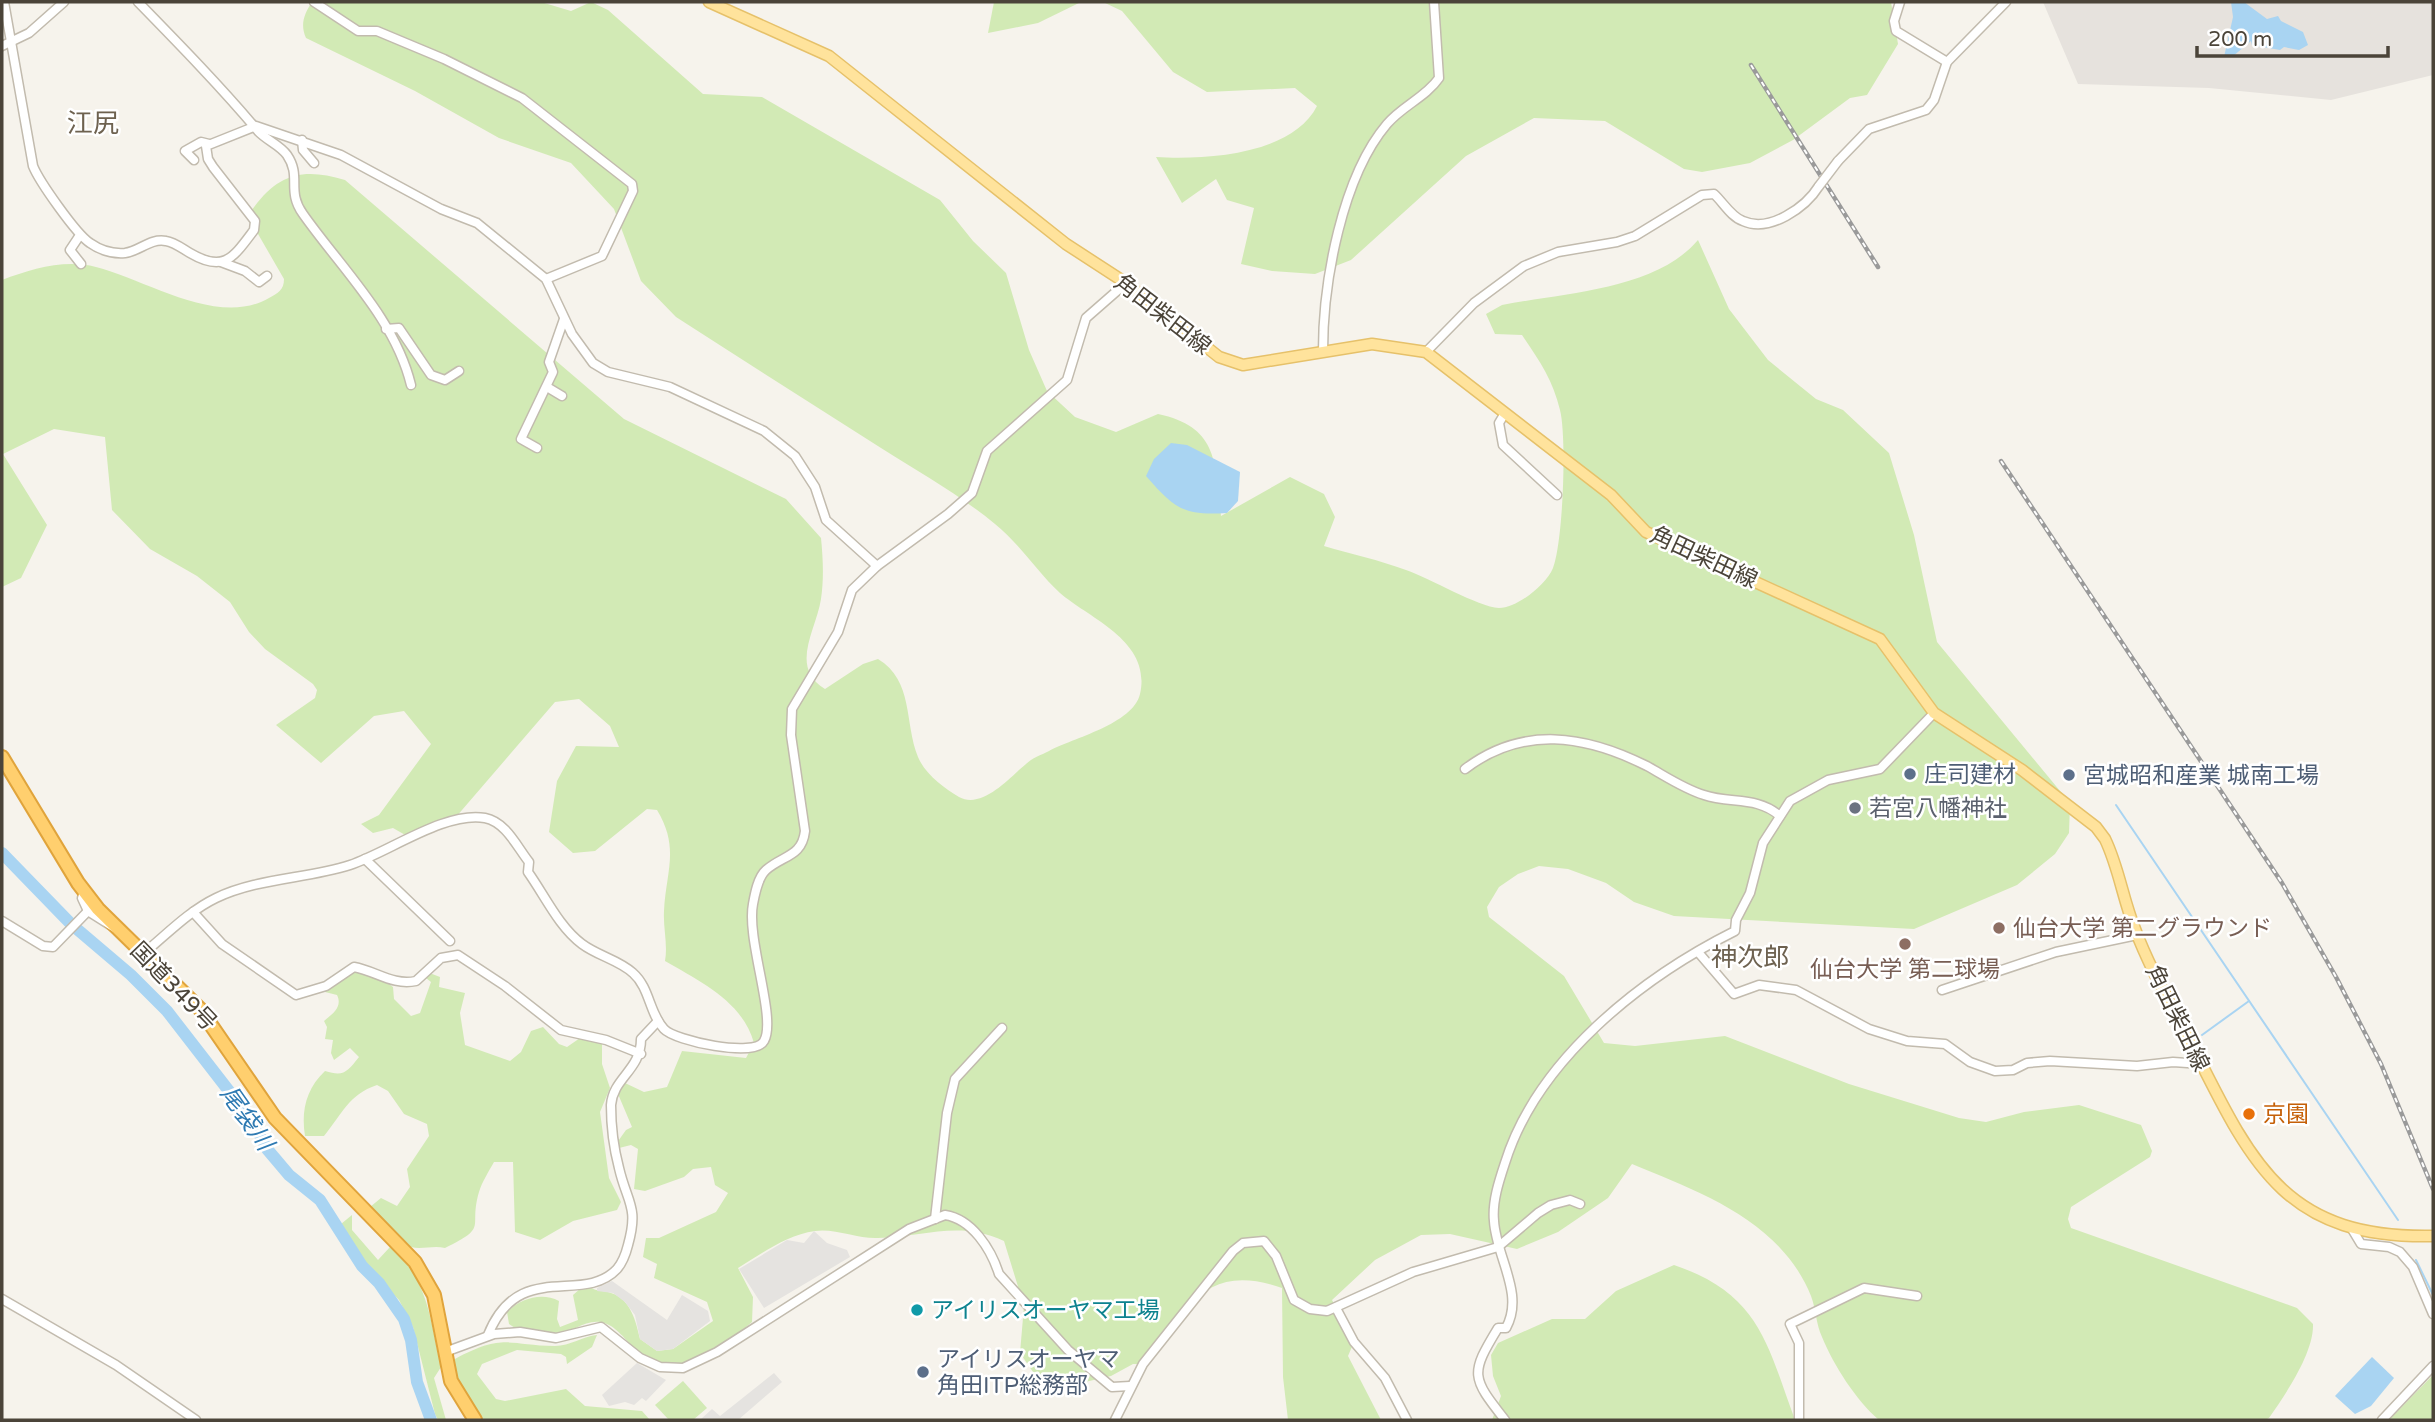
<svg xmlns="http://www.w3.org/2000/svg" width="2435" height="1422" font-family="'Varela Round','Noto Sans JP',sans-serif">
  <style>
    .industrial { fill: #e6e2dd }
    .green { fill: #d2eab5 }
    .parking { fill: #e5e3e0 }
    .water { fill: #a9d4f2 }
    .lines { fill: none; stroke-linecap: round; stroke-linejoin: round }
    .stream { stroke: #a9d4f2; stroke-width: 2 }
    .river { stroke: #a9d4f2; stroke-width: 12 }
    .minor-casing { stroke: #c2bbae; stroke-width: 11 }
    .major-casing { stroke: #e6c16a; stroke-width: 13 }
    .highway-casing { stroke: #e0a43c; stroke-width: 16 }
    .minor { stroke: #fff; stroke-width: 8 }
    .major { stroke: #ffe39c; stroke-width: 10 }
    .highway { stroke: #ffcf6e; stroke-width: 12 }
    .rail-casing { stroke: #9a9a9a; stroke-width: 4.5 }
    .rail { stroke: #fff; stroke-width: 2; stroke-dasharray: 5; stroke-linecap: butt }
    .minor-bridge-casing { stroke: #c2bbae; stroke-width: 11; stroke-linecap: butt }
    .minor-bridge { stroke: #fff; stroke-width: 8 }
    .service-dot { fill: #5c6f8a; stroke: #fff; stroke-width: 2.5 }
    .worship-dot { fill: #6b7280; stroke: #fff; stroke-width: 2.5 }
    .education-dot { fill: #8d6e63; stroke: #fff; stroke-width: 2.5 }
    .food-dot { fill: #e8710a; stroke: #fff; stroke-width: 2.5 }
    .culture-dot { fill: #0f9aa8; stroke: #fff; stroke-width: 2.5 }
    .labels { text-anchor: middle; stroke-width: 5; stroke-linejoin: round; paint-order: stroke }
    .street-label { font-size: 23px; fill: #4b4439; stroke: #fff }
    .service-label { font-size: 23px; fill: #4e5e75; stroke: #fff; text-anchor: start }
    .worship-label { font-size: 23px; fill: #5b616d; stroke: #fff; text-anchor: start }
    .education-label { font-size: 23px; fill: #785e54; stroke: #fff; text-anchor: start }
    .food-label { font-size: 23px; fill: #c56008; stroke: #fff; text-anchor: start }
    .culture-label { font-size: 23px; fill: #0d838f; stroke: #fff; text-anchor: start }
    .water-label { font-size: 24px; font-style: italic; fill: #2e7ab2; stroke: #fff }
    .quarter-label { font-size: 26px; fill: #6e6250; stroke: #fff }
  </style>
  <rect width="100%" height="100%" fill="#f6f3ec"/>
  <polygon class="industrial" points="2043,2 2433,2 2433,75 2331,100 2209,88 2078,84"/>
  <g class="green">
    <path d="M312,2H541L571,11L591,2L608,10L703,94L762,97L940,200L973,241L1006,273L1029,350L1047,391L1075,417L1116,432L1158,414C1219,427 1215,463 1221,516L1290,477L1324,494L1335,517L1324,546C1351,554 1379,560 1406,570C1430,578 1478,607 1499,608C1517,608 1546,585 1553,568C1563,542 1567,438 1560,410C1553,380 1539,360 1522,335L1495,334L1486,314L1502,305C1563,293 1656,290 1698,240L1729,309L1768,360L1816,399L1843,410L1889,453L1914,535L1937,642L2070,803L2069,833L2055,854L2017,885L1914,929L1674,916L1634,902L1606,883L1568,869L1539,866L1518,874L1499,887L1487,907L1489,917L1564,976L1604,1043L1635,1046L1725,1036L1849,1084L1959,1118L1986,1122L2024,1112L2079,1105L2141,1125L2152,1151L2150,1157L2071,1207L2068,1219L2071,1228L2297,1308L2313,1324C2314,1353 2285,1395 2269,1418L2265,1420H1879C1856,1400 1834,1366 1822,1337C1816,1324 1816,1309 1811,1296C1781,1221 1700,1192 1632,1164L1608,1198L1558,1232L1517,1249L1450,1234L1421,1235L1375,1260L1332,1300L1354,1342L1348,1356L1381,1420H1288L1283,1377L1282,1288C1204,1261 1186,1310 1143,1364H1133L1111,1376L1046,1391L1020,1353L1024,1306L1004,1241C959,1220 925,1237 878,1238C858,1239 835,1228 815,1231C786,1235 763,1253 738,1268L753,1297L752,1322C722,1347 676,1384 638,1351C626,1342 616,1324 600,1322C584,1320 572,1333 558,1334C551,1334 523,1329 515,1328L509,1324L507,1312C521,1298 542,1292 559,1301L557,1319L560,1327L578,1320L573,1295L581,1288L590,1287C597,1292 603,1290 611,1293C631,1299 636,1322 640,1339L657,1351L673,1349L713,1321L707,1302L654,1278L657,1264L643,1257L646,1238H659L716,1212L728,1193L715,1185L711,1167L693,1169L684,1177L645,1191L634,1189L638,1149L631,1145L619,1148L616,1144L626,1130L632,1127L618,1094L625,1083L644,1092L667,1087L682,1051L746,1058L754,1043C742,1001 701,982 665,961C668,945 663,928 664,911C666,871 680,848 657,810L647,809L595,851L573,853L549,832L557,781L576,746L619,747L610,726L579,699L555,702L456,817L407,836L393,828L373,833L361,824L379,815L431,744L404,711L374,716L321,763L276,725L315,698L317,690L313,684L265,649L249,632L230,602L197,576L150,549L112,510L105,437L54,429L3,454L47,525L21,578L2,587V280C32,269 64,259 96,267C145,279 218,328 269,298C278,293 284,290 284,279L254,227L250,213C276,174 302,167 345,180L624,419L786,499L821,538C823,558 824,579 821,599C816,631 789,667 825,689L863,664L878,659C914,681 904,722 918,757C925,774 944,788 959,797C983,810 1011,776 1026,764C1032,758 1041,755 1049,751C1073,738 1133,724 1140,694C1152,641 1090,619 1060,593C1037,572 1020,544 995,524C960,495 919,472 881,448C812,404 744,361 676,317L641,281L614,209L571,163L499,138L415,91L306,38C300,25 304,14 312,2Z"/>
    <polygon points="994,2 1081,2 1038,23 988,33"/>
    <path d="M1103,2H1891L1898,44L1867,95L1850,98L1793,140L1750,163L1702,172L1684,169L1605,121L1534,118L1466,156L1351,260L1315,274L1272,271L1241,264L1254,208L1227,200L1216,179L1182,203L1156,157C1205,160 1292,155 1317,106L1295,88L1207,92L1173,72L1122,11Z"/>
    <path d="M354,970L371,972L393,987L394,999L411,1016L420,1013L431,982L426,978L427,972L440,977L439,987L465,993L460,1013L465,1045L510,1061L521,1052L531,1031L543,1027L559,1044L567,1047L580,1038L602,1043V1064L610,1088L600,1112L609,1178L621,1202L617,1210L573,1221L540,1240L515,1232L513,1162H494C489,1171 482,1182 479,1192C468,1229 490,1226 445,1248C433,1245 422,1250 411,1247C401,1244 375,1216 370,1207L381,1198L397,1206L410,1187L407,1169L429,1136L427,1124L404,1114L388,1091L377,1085C348,1095 343,1113 324,1136H305C301,1111 306,1089 325,1071C344,1077 347,1072 359,1057L350,1048L334,1060L331,1053L333,1040L325,1039L327,1027L324,1021C332,1014 343,1007 337,995L321,991Z"/>
    <path d="M352,1215V1230L378,1260L390,1247C429,1279 430,1321 441,1367L434,1378L446,1420H438L435,1414L413,1327L399,1300L365,1265L341,1224Z"/>
    <path d="M1674,1265C1760,1294 1767,1344 1795,1420H1492L1501,1396L1493,1376L1491,1355L1498,1343L1552,1319H1585L1616,1291Z"/>
    <path d="M597,1335L592,1347L567,1364L566,1357L561,1354L517,1350L482,1364L477,1374L496,1399L505,1401L566,1389L585,1406L642,1411L650,1420H481L455,1378V1359C504,1333 507,1345 555,1346C570,1346 583,1336 597,1335Z"/>
    <polygon points="2433,1375 2433,1420 2389,1420"/>
    <polygon points="683,1381 707,1408 693,1420 669,1420 655,1405"/>
  </g>
  <g class="parking">
    <polygon points="814,1231 827,1243 847,1250 850,1257 764,1308 739,1269 787,1240 804,1243"/>
    <polygon points="612,1281 667,1320 682,1295 708,1311 710,1321 673,1349 657,1351 640,1339 635,1315 625,1302 613,1293 597,1291 597,1288"/>
    <polygon points="637,1363 666,1380 646,1401 642,1398 634,1405 625,1402 609,1406 602,1395"/>
    <polygon points="774,1373 782,1382 738,1420 700,1420 712,1409 720,1416"/>
  </g>
  <g class="water">
    <polygon points="2231,2 2244,2 2267,19 2278,16 2281,21 2303,32 2308,45 2299,50 2284,47 2280,50 2252,45 2251,41 2232,57 2224,57 2233,17"/>
    <path d="M1171,443L1187,445L1240,472L1238,501L1227,513C1183,516 1174,508 1146,476L1154,459Z"/>
    <polygon points="2372,1357 2394,1378 2371,1406 2355,1414 2335,1396"/>
  </g>
  <g class="lines">
    <g class="stream">
      <polyline points="2116,805 2398,1220"/>
      <polyline points="2202,1035 2249,1001"/>
      <polyline points="2416,1260 2433,1295"/>
    </g>
    <polyline class="river" points="2,853 71,924 131,975 167,1011 253,1122 267,1149 289,1175 320,1200 362,1266 379,1283 404,1319 411,1340 417,1382 431,1420"/>
    <defs>
      <g id="minor">
        <path d="M4,2L33,166C39,181 76,234 90,243C100,250 113,254 125,253C140,251 150,238 166,241C174,242 183,249 190,253C224,273 233,258 254,230L255,221L213,167L208,159L206,146L256,126L341,155L441,209L477,223L546,279L572,334L593,363L608,372L670,387L764,431L795,456L815,487L826,520L877,566L948,514L972,493L987,451L1067,380L1086,318L1126,283"/>
        <path d="M138,2C179,44 221,87 258,131C266,140 280,145 287,155C302,177 286,190 303,214C341,268 395,319 411,385"/>
        <polyline points="314,2 358,31 377,31 444,59 522,98 632,184 633,191 602,256 546,279"/>
        <polyline points="1900,2 1894,21 1896,31 1947,62"/>
        <polyline points="2,46 29,33 64,2"/>
        <polyline points="302,140 303,150 314,163"/>
        <polyline points="194,160 185,151 201,142 209,144"/>
        <polyline points="1838,161 1869,129 1926,110 1934,100 1947,62 2006,2"/>
        <polyline points="80,235 70,250 81,264"/>
        <polyline points="221,262 245,271 259,282 267,276"/>
        <polyline points="386,329 399,328 431,375 445,380 459,371"/>
        <path d="M1323,351C1323,282 1342,177 1387,124C1402,106 1426,97 1439,78L1434,2"/>
        <path d="M1426,352L1474,303L1524,266L1558,252L1617,242L1635,236L1702,195L1714,194C1723,202 1731,217 1743,221C1770,233 1806,207 1819,186"/>
        <polyline points="547,387 562,396"/>
        <polyline points="1505,413 1499,423 1503,445 1557,495"/>
        <polyline points="537,448 521,439 553,372 549,362 564,319"/>
        <path d="M1465,769C1523,725 1585,735 1647,766C1665,776 1684,789 1704,795C1731,804 1757,796 1780,816"/>
        <polyline points="365,859 450,941"/>
        <polyline points="84,891 82,898 88,911"/>
        <path d="M193,912L222,944L296,995L326,986L354,967C376,971 393,986 416,981L441,958L458,955L505,986L561,1030L606,1040L641,1054"/>
        <polyline points="2,921 43,946 53,947 88,911 115,928"/>
        <polyline points="1698,952 1734,994 1759,985 1796,990 1869,1029 1907,1041 1945,1044 1970,1062 1995,1071 2013,1070 2027,1063 2050,1061 2137,1066 2173,1062 2202,1064"/>
        <path d="M144,953C167,934 189,911 216,898C258,878 306,879 350,865C389,852 445,811 485,818C506,822 517,847 529,862L528,872C545,896 559,927 582,944C598,956 619,960 633,973C650,988 649,1013 664,1029C675,1041 755,1058 764,1041C777,1019 746,939 753,904C755,893 758,877 766,870C783,855 802,857 805,831L791,735L792,709L838,632L852,590L877,566"/>
        <polyline points="1942,990 2056,952 2137,935"/>
        <polyline points="935,1219 947,1113 955,1079 1002,1028"/>
        <polyline points="2352,1229 2361,1244 2389,1247 2400,1252 2413,1267 2433,1314"/>
        <polyline points="2,1299 116,1365 196,1420"/>
        <polyline points="1336,1308 1354,1342 1385,1378 1407,1420"/>
        <path d="M488,1335C519,1258 582,1306 617,1269C623,1262 626,1253 628,1245C639,1206 627,1203 619,1168C614,1149 611,1125 611,1105C613,1078 641,1070 641,1039L658,1021"/>
        <path d="M445,1352L494,1334L520,1332L556,1338L601,1327L640,1358L660,1367L683,1368L717,1352L909,1229L945,1215C972,1219 991,1249 999,1274L1068,1350L1112,1387L1130,1386"/>
        <polyline points="1115,1420 1143,1364 1233,1251 1243,1243 1264,1241 1276,1256 1294,1300 1310,1309 1327,1311 1413,1272 1498,1247 1538,1213 1551,1205 1570,1200 1580,1204"/>
        <path d="M1505,1420C1471,1377 1470,1374 1498,1328H1506C1525,1294 1496,1257 1494,1221C1492,1202 1499,1181 1505,1163C1537,1060 1641,978 1735,931L1736,920L1750,893L1763,843L1790,801L1828,780L1880,769L1934,713"/>
        <polyline points="1799,1420 1799,1343 1790,1324 1864,1288 1917,1296"/>
        <polyline points="2382,1420 2433,1366"/>
      </g>
      <path id="major" d="M709,2L829,56L1066,244L1126,283L1219,357L1243,365L1372,344L1426,352L1611,495L1646,532L1880,639L1934,713L2022,770L2096,827L2105,839C2119,868 2123,900 2135,929C2151,972 2176,1013 2196,1053C2254,1169 2289,1239 2433,1236"/>
      <polyline id="highway" points="2,757 78,883 98,909 200,1009 275,1118 415,1262 434,1295 451,1381 475,1420"/>
    </defs>
    <use href="#minor" class="minor-casing"/>
    <use href="#major" class="major-casing"/>
    <use href="#highway" class="highway-casing"/>
    <use href="#minor" class="minor"/>
    <use href="#major" class="major"/>
    <use href="#highway" class="highway"/>
    <defs>
      <g id="rail">
        <polyline points="1751,65 1878,267"/>
        <polyline points="2001,461 2282,883 2336,977 2381,1064 2433,1189"/>
      </g>
    </defs>
    <use href="#rail" class="rail-casing"/>
    <use href="#rail" class="rail"/>
    <defs>
      <polyline id="minor-bridge" points="1819,186 1838,161"/>
    </defs>
    <use href="#minor-bridge" class="minor-bridge-casing"/>
    <use href="#minor-bridge" class="minor-bridge"/>
  </g>
  <g class="service-dot">
    <circle cx="1910" cy="774" r="7"/>
    <circle cx="2069" cy="775" r="7"/>
    <circle cx="923" cy="1372" r="7"/>
  </g>
  <circle class="worship-dot" cx="1855" cy="808" r="7"/>
  <g class="education-dot">
    <circle cx="1999" cy="928" r="7"/>
    <circle cx="1905" cy="944" r="7"/>
  </g>
  <circle class="food-dot" cx="2249" cy="1114" r="7"/>
  <circle class="culture-dot" cx="917" cy="1310" r="7"/>
  <g class="labels">
    <g class="street-label">
      <text transform="translate(1163 314) rotate(38)" y="8">角田柴田線</text>
      <text transform="translate(1704 557) rotate(25)" y="8">角田柴田線</text>
      <text transform="translate(174 986) rotate(46)" y="8">国道349号</text>
      <text transform="translate(2178 1018) rotate(64)" y="8">角田柴田線</text>
    </g>
    <g class="service-label">
      <text x="1924" y="782">庄司建材</text>
      <text x="2083" y="783">宮城昭和産業 城南工場</text>
      <text x="937" y="1367">アイリスオーヤマ<tspan x="937" dy="26">角田ITP総務部</tspan></text>
    </g>
    <g class="worship-label">
      <text x="1869" y="816">若宮八幡神社</text>
    </g>
    <g class="education-label">
      <text x="2013" y="936">仙台大学 第二グラウンド</text>
      <text x="1905" y="977" text-anchor="middle">仙台大学 第二球場</text>
    </g>
    <g class="food-label">
      <text x="2263" y="1122">京園</text>
    </g>
    <g class="culture-label">
      <text x="931" y="1318">アイリスオーヤマ工場</text>
    </g>
    <g class="water-label">
      <text transform="translate(247 1118) rotate(55)" y="8">尾袋川</text>
    </g>
    <g class="quarter-label">
      <text x="93" y="132">江尻</text>
      <text x="1750" y="966">神次郎</text>
    </g>
  </g>
  <rect width="2435" height="1422" fill="none" stroke="#4b4439" stroke-width="7"/>
  <path d="M2197 46v10h191v-10" fill="none" stroke="#4b4439" stroke-width="3.5"/>
  <text x="2208" y="46" font-size="21" fill="#4b4439" stroke="#ffffff" stroke-width="5" paint-order="stroke">200 m</text>
</svg>
